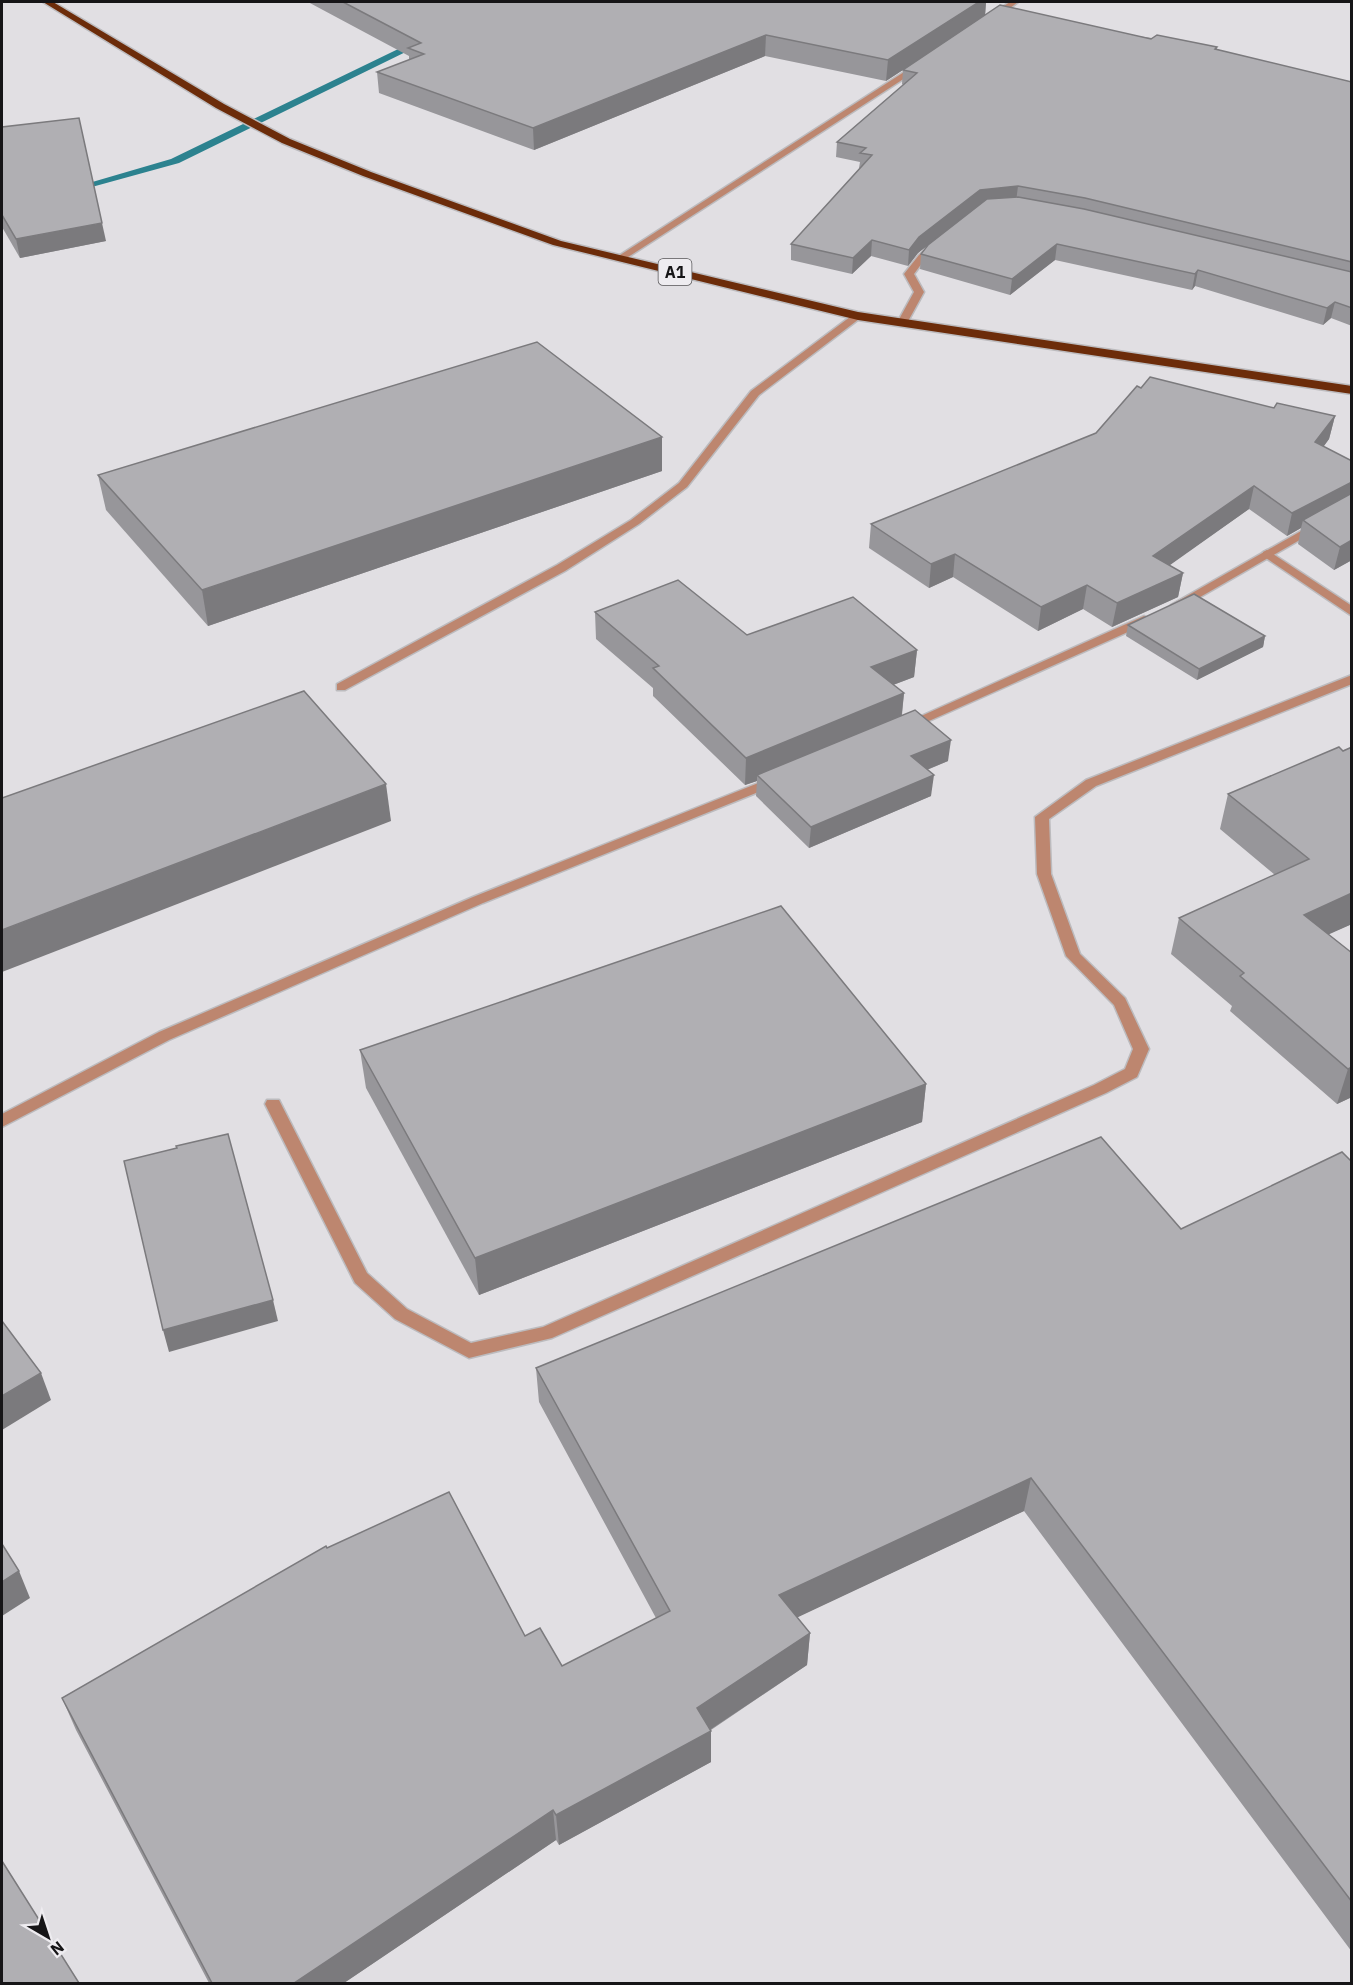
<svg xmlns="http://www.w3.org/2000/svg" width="1353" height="1985" font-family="'IBM Plex Sans',sans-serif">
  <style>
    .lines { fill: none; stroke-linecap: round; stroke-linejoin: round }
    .stream { fill: #2c828f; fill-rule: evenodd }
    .lane-casing { stroke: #bcbbbe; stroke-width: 3 }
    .street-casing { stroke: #bcbbbe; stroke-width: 3 }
    .highway-casing { stroke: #bcbbbe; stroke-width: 3 }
    .lane { fill: #bd866f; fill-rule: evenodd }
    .street { fill: #bd866f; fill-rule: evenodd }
    .highway { fill: #6c2c0a; fill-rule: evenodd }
    .wall { fill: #97969a }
    .shaded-wall { fill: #7b7a7d }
    .building { fill: #b0afb3; stroke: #7b7a7d; stroke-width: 1.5 }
    .labels { text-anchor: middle; stroke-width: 4.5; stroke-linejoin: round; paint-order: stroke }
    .shield { fill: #eeecf0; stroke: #575658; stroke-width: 1.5 }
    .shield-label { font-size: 16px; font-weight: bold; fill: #161517 }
  </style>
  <rect width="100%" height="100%" fill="#e1dfe3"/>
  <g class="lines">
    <polygon class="stream" points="421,38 426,41 424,43 179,163 70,193 65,190 171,159"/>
    <defs>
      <g id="lane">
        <polygon points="1267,550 1352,606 1352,616 1263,556 1263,552"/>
        <polygon points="1352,675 1352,684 1096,786 1049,819 1051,874 1080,954 1125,998 1149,1049 1137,1077 1106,1093 552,1338 469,1358 395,1319 355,1283 265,1104 267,1100 279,1100 367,1273 407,1309 471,1343 543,1327 1094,1085 1125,1069 1133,1049 1114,1005 1066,956 1037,874 1035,817 1086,780"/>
      </g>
      <g id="street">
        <polygon points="1010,2 1018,2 993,21 987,21 987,17"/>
        <polygon points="915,65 922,67 625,259 617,257"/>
        <polygon points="932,245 940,247 925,259 914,274 924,292 906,325 898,325 897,323 914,292 904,274 919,255"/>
        <polygon points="854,314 863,316 759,395 687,487 639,524 565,571 345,690 337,690 337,684 557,565 631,520 679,483 751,391"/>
        <polygon points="1352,502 1352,510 1181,608 1177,609 1171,605"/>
        <polygon points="1144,616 1150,620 1148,623 911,729 901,729 899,726"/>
        <polygon points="776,776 783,780 781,783 483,903 169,1040 2,1127 2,1114 159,1032 473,897"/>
      </g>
      <polygon id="highway" points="43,2 53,2 224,104 290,139 371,172 561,241 858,312 1352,386 1352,394 858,320 553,245 363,176 282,143 216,108"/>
    </defs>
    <use href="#lane" class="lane-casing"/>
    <use href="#street" class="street-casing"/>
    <use href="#highway" class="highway-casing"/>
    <use href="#lane" class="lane"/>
    <use href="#street" class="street"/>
    <use href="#highway" class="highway"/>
  </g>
  <g class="wall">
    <polygon points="308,2 986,2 985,15 1217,47 1217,50 1352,82 1352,326 1331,318 1323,325 1195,286 1192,290 1055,260 1010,295 920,269 921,254 927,246 918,253 908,266 871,256 852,274 791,260 791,244 860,168 859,168 860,162 836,157 837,142 903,85 902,84 903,70 886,81 765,56 534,150 379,93 377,72 409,60 409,56"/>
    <polygon points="2,127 106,241 20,258 2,227"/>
    <polygon points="1274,408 1335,416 1329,439 1323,447 1352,560 1334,570 1298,544 1301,528 1287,536 1249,509 1169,565 1183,573 1178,597 1112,627 1083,609 1038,631 953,577 929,588 869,548 871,524"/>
    <polygon points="662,437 662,471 208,626 106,510 98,475"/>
    <polygon points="595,612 747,635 917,650 914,677 893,685 904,693 902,715 948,761 927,770 931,796 809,848 756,796 757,781 745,785 653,696 653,688 596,639"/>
    <polygon points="1128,625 1265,636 1263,647 1197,680 1126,636"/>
    <polygon points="1352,747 1352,924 1328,934 1352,953 1352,1097 1337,1104 1230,1011 1232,1006 1171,954 1179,918 1275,875 1220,829 1228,794"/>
    <polygon points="360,1050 926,1084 922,1122 479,1295 366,1088"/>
    <polygon points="1352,1162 1352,1952 1024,1511 797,1617 810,1633 807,1665 711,1730 711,1762 559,1845 556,1840 344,1983 209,1983 76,1730 62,1698 327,1548 525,1636 562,1666 656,1618 539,1402 536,1368 1181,1229"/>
  </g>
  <g class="shaded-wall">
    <polygon points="969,2 986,2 985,16 886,81 888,60"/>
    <polygon points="766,35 765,56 534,150 533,128"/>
    <polygon points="1018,186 1016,202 979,205 918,253 908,266 909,250 919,237 980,190"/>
    <polygon points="102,223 106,241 20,258 16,239"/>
    <polygon points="872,240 871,256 852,274 853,258"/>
    <polygon points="1057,244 1055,260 1010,295 1012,279"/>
    <polygon points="1198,270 1195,286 1192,290 1195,274"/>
    <polygon points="1335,302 1331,318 1323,325 1327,308"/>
    <polygon points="1335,416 1329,439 1310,465 1315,442"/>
    <polygon points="662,437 662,471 208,626 202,590"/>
    <polygon points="1352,482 1352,502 1303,520 1301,528 1287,536 1292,513"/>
    <polygon points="1254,486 1249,509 1149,580 1153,556"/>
    <polygon points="1352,540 1352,560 1334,570 1340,547"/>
    <polygon points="955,554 953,577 929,588 931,564"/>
    <polygon points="1183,573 1178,597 1112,627 1117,603"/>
    <polygon points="1087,585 1083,609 1038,631 1041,607"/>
    <polygon points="1265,636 1263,647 1197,680 1199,669"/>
    <polygon points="917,650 914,677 869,694 871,667"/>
    <polygon points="904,693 901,721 757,775 757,781 745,785 746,758"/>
    <polygon points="951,740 948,761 909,777 911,756"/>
    <polygon points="934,775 931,796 809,848 811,827"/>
    <polygon points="386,784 391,821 2,972 2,930"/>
    <polygon points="1352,893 1352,924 1294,950 1304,915"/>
    <polygon points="1352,1067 1352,1097 1337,1104 1348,1069"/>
    <polygon points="926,1084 922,1122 479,1295 475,1258"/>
    <polygon points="273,1300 278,1321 169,1352 163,1330"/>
    <polygon points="41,1373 51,1400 2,1430 2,1396"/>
    <polygon points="1031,1478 1024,1511 777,1627 779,1595"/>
    <polygon points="19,1571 30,1598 2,1616 2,1582"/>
    <polygon points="810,1633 807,1665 699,1737 711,1731 711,1762 559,1845 556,1815 697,1708"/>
    <polygon points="553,1810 556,1840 344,1983 294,1983"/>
  </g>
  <g class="building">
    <polygon points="343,2 979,2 888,60 766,35 533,128 377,72 424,54 408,48 421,43"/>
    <polygon points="1000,5 1151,39 1157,35 1217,47 1215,49 1352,82 1352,262 1085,198 1018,186 980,190 919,237 909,250 872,240 853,258 791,244 872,155 860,153 866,148 837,142 917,73 903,70"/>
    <polygon points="79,118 102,223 16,239 2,215 2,127"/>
    <polygon points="1018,197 1084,209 1352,272 1352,308 1335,302 1327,308 1198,270 1195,274 1057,244 1012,279 921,254 928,245 987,199"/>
    <polygon points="537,342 662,437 202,590 98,475"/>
    <polygon points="1150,377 1274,408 1277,403 1335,416 1315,442 1352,461 1352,482 1292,513 1254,486 1153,556 1183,573 1117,603 1087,585 1041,607 955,554 931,564 871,524 1096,433 1137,386 1141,388"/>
    <polygon points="1352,493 1352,540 1340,547 1303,520"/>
    <polygon points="678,580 747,635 853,597 917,650 871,667 904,693 746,758 653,668 659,666 595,612"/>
    <polygon points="1194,594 1265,636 1199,669 1128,625"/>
    <polygon points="304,691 386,784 2,930 2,798"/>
    <polygon points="915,710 951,740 911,756 934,775 811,827 757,775"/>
    <polygon points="1339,747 1343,751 1352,747 1352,893 1304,915 1352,953 1352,1067 1348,1069 1240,976 1244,973 1179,918 1309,859 1228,794"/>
    <polygon points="781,906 926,1084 475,1258 360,1050"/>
    <polygon points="228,1134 273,1300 163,1330 124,1161 177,1148 176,1146"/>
    <polygon points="1101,1137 1181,1229 1342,1152 1352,1162 1352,1902 1031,1478 779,1595 810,1633 697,1708 711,1731 556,1815 553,1810 294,1983 212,1983 62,1698 326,1546 327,1548 449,1492 525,1636 540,1628 562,1666 670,1611 536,1368"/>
    <polygon points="2,1321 41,1373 2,1396"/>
    <polygon points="2,1544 19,1571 2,1582"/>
    <polygon points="2,1861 79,1983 2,1983"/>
  </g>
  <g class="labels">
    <rect class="shield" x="658.5" y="259" width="33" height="26" rx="4.5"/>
    <g class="shield-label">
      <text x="675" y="278">A1</text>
    </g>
  </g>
  <rect width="1353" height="1985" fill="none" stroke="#161517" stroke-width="6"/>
  <g transform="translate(48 1937) rotate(141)" stroke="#eeecf0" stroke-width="4.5" paint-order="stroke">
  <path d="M0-4.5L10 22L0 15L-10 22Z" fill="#161517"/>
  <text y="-9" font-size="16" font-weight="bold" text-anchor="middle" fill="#161517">N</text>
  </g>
</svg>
